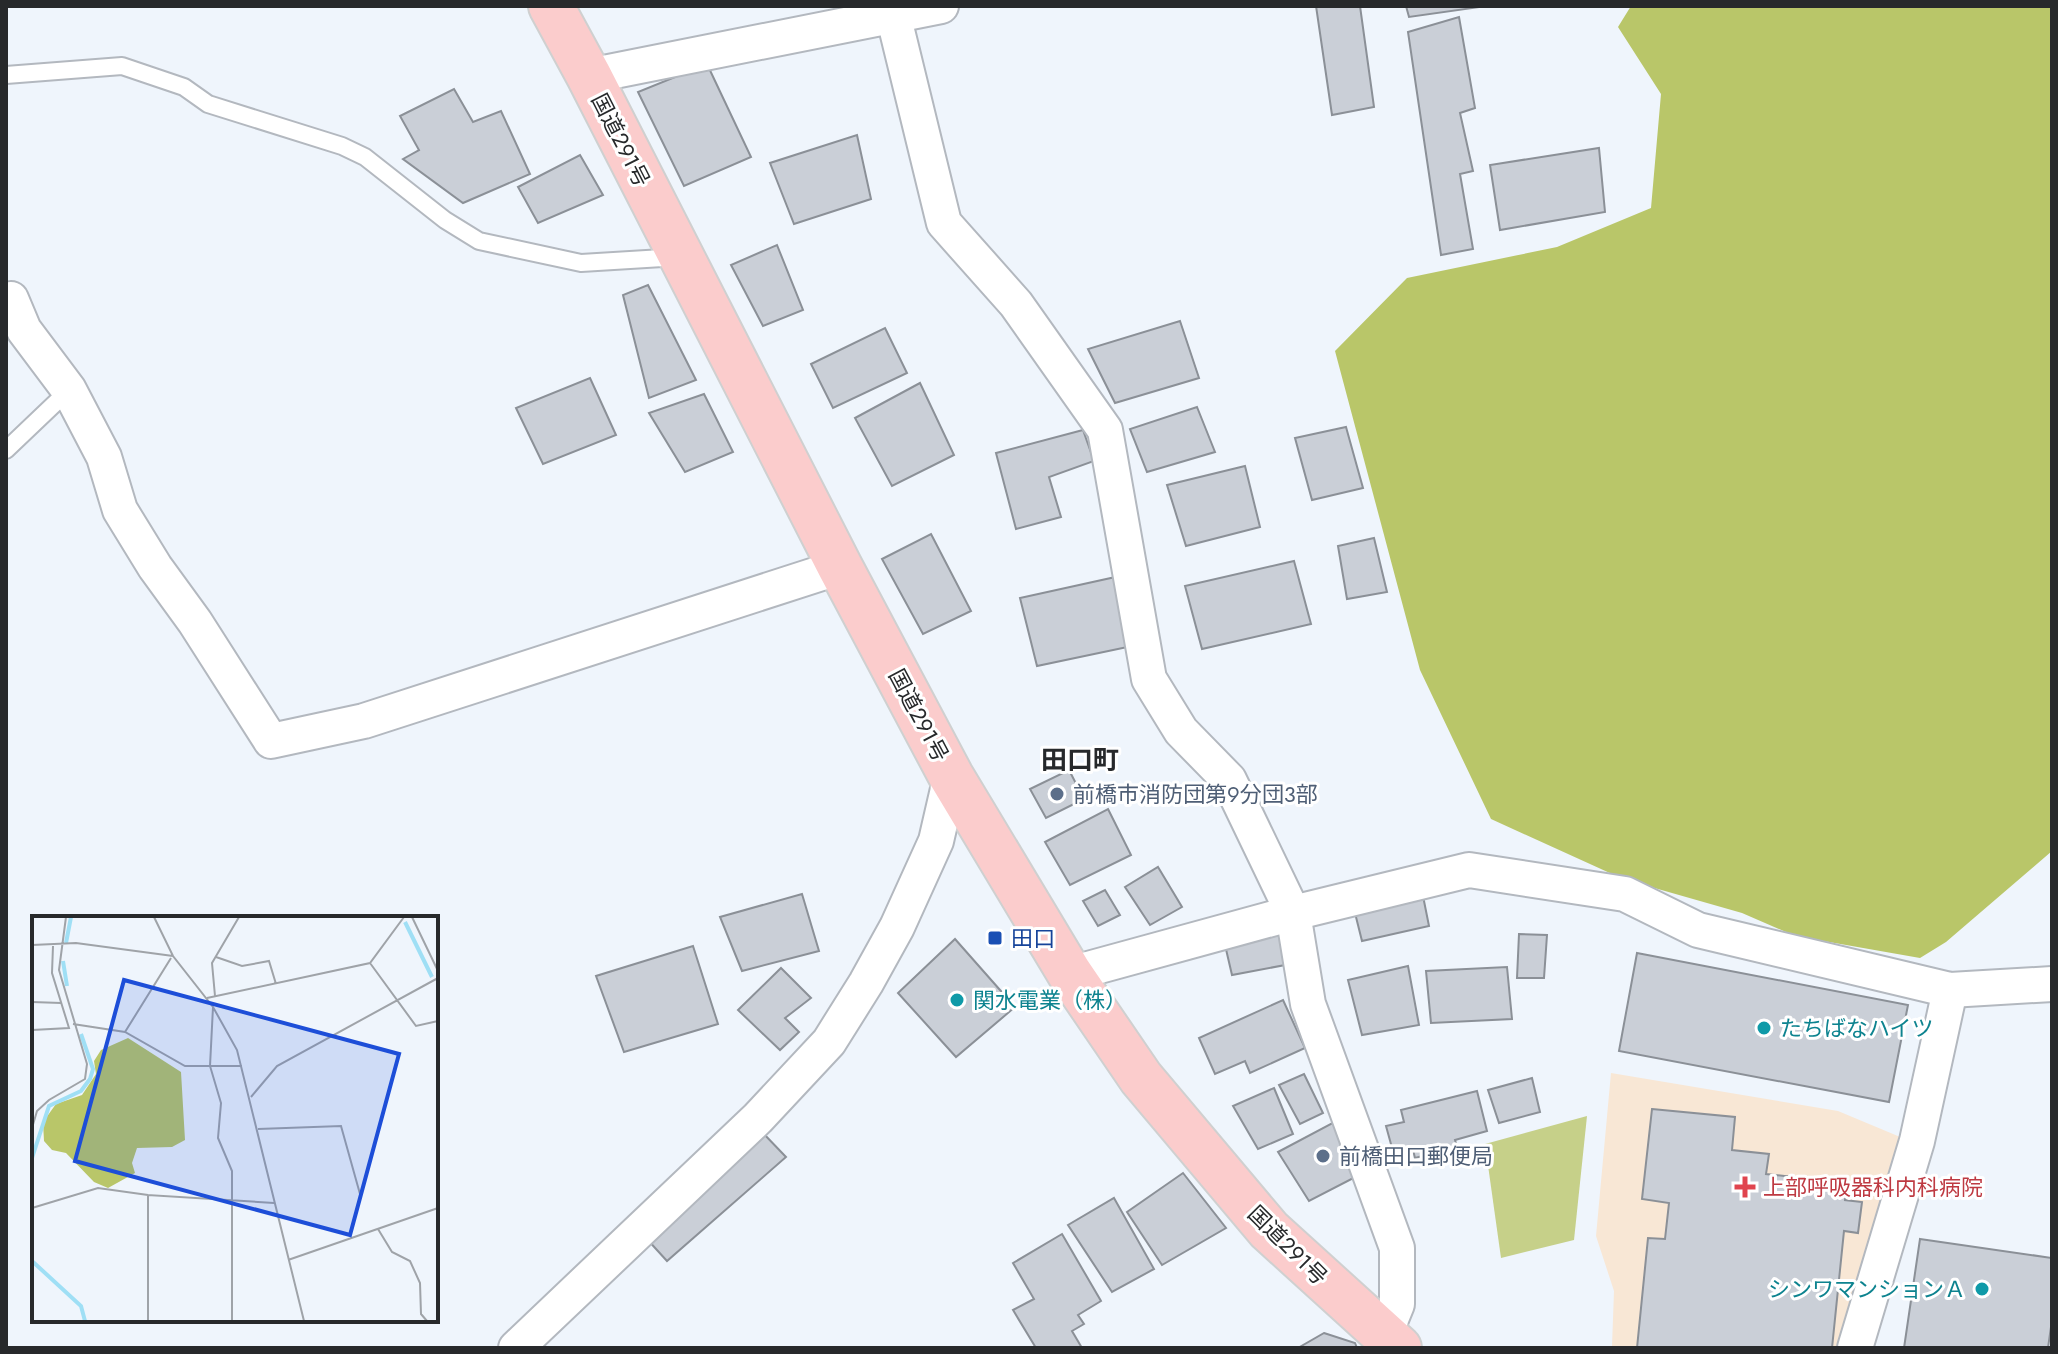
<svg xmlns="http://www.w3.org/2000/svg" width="2058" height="1354" font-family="Jost,'Noto Sans JP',sans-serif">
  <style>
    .medical { fill: #f8e7d5 }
    .green { fill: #c6d089 }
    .forest { fill: #b9c669 }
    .building { fill: #cacfd7; stroke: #8b9097; stroke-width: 2 }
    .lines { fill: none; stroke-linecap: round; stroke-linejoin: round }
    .service-casing { stroke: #b3b8bf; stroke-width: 20 }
    .minor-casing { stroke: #b3b8bf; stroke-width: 38 }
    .trunk-casing { stroke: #cfd0d0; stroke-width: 48 }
    .service { stroke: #fff; stroke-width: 16 }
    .minor { stroke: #fff; stroke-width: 34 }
    .trunk { stroke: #fbcccc; stroke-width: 44 }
    .service-dot { fill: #5c6f8a; stroke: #fff; stroke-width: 3 }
    .transit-dot { fill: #1a4fb4; stroke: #fff; stroke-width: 3 }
    .culture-dot { fill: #0f9aa8; stroke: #fff; stroke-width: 3 }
    .health-dot { fill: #e0444e; stroke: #fff; stroke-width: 3 }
    .labels { text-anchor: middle; stroke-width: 6; stroke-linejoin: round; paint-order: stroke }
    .street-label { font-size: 22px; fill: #27292b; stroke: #fff }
    .service-label { font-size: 22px; fill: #4e5e75; stroke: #fff; text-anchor: start }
    .transit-label { font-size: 22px; fill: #164399; stroke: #fff; text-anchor: start }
    .culture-label { font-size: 22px; fill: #0d838f; stroke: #fff; text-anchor: start }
    .health-label { font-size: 22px; fill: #be3a42; stroke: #fff; text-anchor: start }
    .quarter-label { font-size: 26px; font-weight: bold; fill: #27292b; stroke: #fff }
    .inset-river { fill: none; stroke: #9fdff5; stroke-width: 4 }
    .inset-road { fill: none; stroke: #9fa3a8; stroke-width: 2 }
    .view { fill: #1d4ed8; fill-opacity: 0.15; stroke: #1d4ed8; stroke-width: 4 }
    .inset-edge { fill: none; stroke: #27292b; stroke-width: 4 }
  </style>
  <rect width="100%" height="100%" fill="#eff5fc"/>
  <polygon class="medical" points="1611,1073 1838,1111 1905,1139 1841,1348 1610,1348 1612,1346 1614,1291 1596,1236"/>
  <polygon class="green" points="1587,1116 1574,1240 1501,1258 1485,1144"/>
  <polygon class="forest" points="1631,6 2052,7 2052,851 1946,942 1920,958 1795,936 1742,913 1623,879 1491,819 1420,670 1335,351 1407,278 1557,247 1651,208 1661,94 1618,27"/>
  <g class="building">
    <polygon points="1316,6 1360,6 1374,107 1332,115"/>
    <polygon points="1406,6 1480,6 1480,7 1409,17"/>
    <polygon points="1459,17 1475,108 1460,113 1473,171 1460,174 1473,249 1441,255 1408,32"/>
    <polygon points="707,64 751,157 684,186 638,92"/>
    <polygon points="454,89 473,122 501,111 530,174 463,203 403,159 419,150 400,116"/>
    <polygon points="857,135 871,199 794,224 770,163"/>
    <polygon points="1599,148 1605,212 1500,230 1490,165"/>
    <polygon points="580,155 603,195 538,223 518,187"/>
    <polygon points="777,245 803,310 763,326 731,265"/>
    <polygon points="648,285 696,380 649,398 623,295"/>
    <polygon points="1180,321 1199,378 1115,403 1088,349"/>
    <polygon points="885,328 907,373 833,408 811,364"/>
    <polygon points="590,378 616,435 543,464 516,408"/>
    <polygon points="920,383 954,455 892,486 855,418"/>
    <polygon points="704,394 733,452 685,472 649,413"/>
    <polygon points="1197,407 1215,452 1147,472 1130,429"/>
    <polygon points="1346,427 1363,488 1312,500 1295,438"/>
    <polygon points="1083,430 1094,461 1049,477 1061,517 1016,529 996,453"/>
    <polygon points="1245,466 1260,527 1186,546 1167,485"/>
    <polygon points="931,534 971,611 923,634 882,559"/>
    <polygon points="1374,538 1387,592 1347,599 1338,546"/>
    <polygon points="1294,561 1311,624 1202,649 1185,586"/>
    <polygon points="1120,576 1137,645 1037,666 1020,598"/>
    <polygon points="1069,770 1084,799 1046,818 1030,789"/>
    <polygon points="1108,809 1131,855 1070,885 1045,842"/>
    <polygon points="1158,867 1182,907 1150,925 1125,887"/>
    <polygon points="1421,886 1429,926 1362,941 1352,901"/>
    <polygon points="1105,890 1120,915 1098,926 1083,901"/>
    <polygon points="802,894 819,951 742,971 720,917"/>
    <polygon points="1287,918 1296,963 1232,975 1222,932"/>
    <polygon points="1519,934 1547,935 1544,978 1517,978"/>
    <polygon points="955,939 1015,1007 956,1057 898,993"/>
    <polygon points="693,946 718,1024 624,1052 596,976"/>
    <polygon points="1637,953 1908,1005 1889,1102 1619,1051"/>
    <polygon points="1408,966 1419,1025 1362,1035 1348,980"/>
    <polygon points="1507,967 1512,1019 1431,1023 1426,971"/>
    <polygon points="781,968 811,998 785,1018 799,1032 780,1050 738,1010"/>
    <polygon points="1283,1000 1305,1048 1250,1073 1245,1061 1215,1074 1199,1038"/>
    <polygon points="1304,1074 1323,1113 1300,1124 1279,1085"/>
    <polygon points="1532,1078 1540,1112 1499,1123 1488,1090"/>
    <polygon points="1274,1088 1293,1134 1258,1149 1233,1106"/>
    <polygon points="1477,1091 1487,1131 1455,1140 1457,1147 1415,1158 1413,1150 1394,1155 1386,1126 1404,1122 1401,1110"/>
    <polygon points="1652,1109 1735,1117 1732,1150 1769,1154 1766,1174 1847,1183 1845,1200 1862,1202 1858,1233 1844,1231 1832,1348 1637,1348 1648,1238 1665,1239 1669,1203 1642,1199"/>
    <polygon points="1340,1119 1367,1171 1309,1201 1278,1152"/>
    <polygon points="762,1132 786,1157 667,1261 646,1238"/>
    <polygon points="1183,1173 1226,1228 1162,1265 1127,1212"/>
    <polygon points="1114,1198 1154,1269 1112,1292 1068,1225"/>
    <polygon points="1062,1234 1101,1301 1078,1315 1084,1324 1072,1331 1082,1348 1036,1348 1013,1310 1034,1299 1013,1263"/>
    <polygon points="1920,1239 2052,1258 2052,1320 2048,1348 1904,1348"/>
    <polygon points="1324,1333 1355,1343 1357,1348 1298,1348"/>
  </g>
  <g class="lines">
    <defs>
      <g id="service">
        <polyline points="6,75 122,66 184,87 208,104 342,146 365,157 445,220 479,241 581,263 679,257"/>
        <polyline points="6,450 69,390"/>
      </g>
      <g id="minor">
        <polyline points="891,6 944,223 1016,304 1105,430 1149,679 1181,731 1229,780 1293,913 1308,1004 1397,1248 1397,1304 1384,1336"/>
        <polyline points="589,76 941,6"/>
        <polyline points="11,299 24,330 69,390 104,457 120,510 155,567 195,622 271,741 364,721 840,567"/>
        <polyline points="1070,974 1293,913 1469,870 1625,894 1698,930 1950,990 2052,984"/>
        <polyline points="516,1348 758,1118 829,1042 866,983 897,927 936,841 951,776"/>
        <polyline points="1855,1348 1917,1141 1950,990"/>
      </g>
      <polyline id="trunk" points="551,6 589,76 840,567 951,776 1070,974 1141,1078 1269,1230 1399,1348"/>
    </defs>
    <use href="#service" class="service-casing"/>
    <use href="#minor" class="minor-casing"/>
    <use href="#trunk" class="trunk-casing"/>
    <use href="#service" class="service"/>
    <use href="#minor" class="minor"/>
    <use href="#trunk" class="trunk"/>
  </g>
  <g class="service-dot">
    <circle cx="1057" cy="794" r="8"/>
    <circle cx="1323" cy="1156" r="8"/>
  </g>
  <rect class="transit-dot" x="987" y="930" width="16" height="16" rx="4"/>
  <g class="culture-dot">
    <circle cx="957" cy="1000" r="8"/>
    <circle cx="1764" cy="1028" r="8"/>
    <circle cx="1982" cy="1289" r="8"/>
  </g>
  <path class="health-dot" d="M1741 1175h8v8h8v8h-8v8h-8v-8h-8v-8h8z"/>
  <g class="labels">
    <g class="street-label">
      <text transform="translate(621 140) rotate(63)" y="8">国道291号</text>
      <text transform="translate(919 715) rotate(62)" y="8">国道291号</text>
      <text transform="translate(1288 1245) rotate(45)" y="8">国道291号</text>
    </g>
    <g class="service-label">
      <text x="1073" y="802">前橋市消防団第9分団3部</text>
      <text x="1339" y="1164">前橋田口郵便局</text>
    </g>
    <g class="transit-label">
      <text x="1011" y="946">田口</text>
    </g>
    <g class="culture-label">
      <text x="973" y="1008">関水電業（株）</text>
      <text x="1780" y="1036">たちばなハイツ</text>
      <text x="1966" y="1297" text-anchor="end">シンワマンションＡ</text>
    </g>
    <g class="health-label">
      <text x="1763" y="1195">上部呼吸器科内科病院</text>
    </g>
    <g class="quarter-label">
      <text x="1080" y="769">田口町</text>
    </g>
  </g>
  <g transform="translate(32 916)">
    <rect width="406" height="406" fill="#eff5fc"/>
    <path d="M96,122L149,156L153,224L140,231L105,232L100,247L103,257L76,272L62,266L34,237L20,234L12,225L11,206L24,188L50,179L64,158L62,145L69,134Z" fill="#b9c669"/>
    <path class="inset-river" d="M373,6L400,61M34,27L39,1M31,45L35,70M0,242L17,190L49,175L58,163L61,153L49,118M0,345L49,390L53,405"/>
    <path class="inset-road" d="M122,1L141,40L181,91L205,134L272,405M380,1L406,55M0,29L44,27L141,40M184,41L210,50L237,45L244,68M338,47L384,110L406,105M183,80L180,47L207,1M175,82L338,47L372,1M0,86L29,87M181,91L178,150L189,187L186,222L200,255V405M41,108L93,116L153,150H210M0,114L37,112L20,57L21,30M93,116L139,42M219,181L245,150L406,62M0,212L5,195L17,184L53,163L55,148L27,54L34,1M226,213L309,210L328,278M0,292L66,272L116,279M346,313L360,336L378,345L388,367L389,398L395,405M256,344L406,292M116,405V279L242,287"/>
    <path class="view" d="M92,64L367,138L318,319L43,245Z"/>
    <rect width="406" height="406" class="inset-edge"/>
  </g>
  <rect width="2058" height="1354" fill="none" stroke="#27292b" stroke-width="16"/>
</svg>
